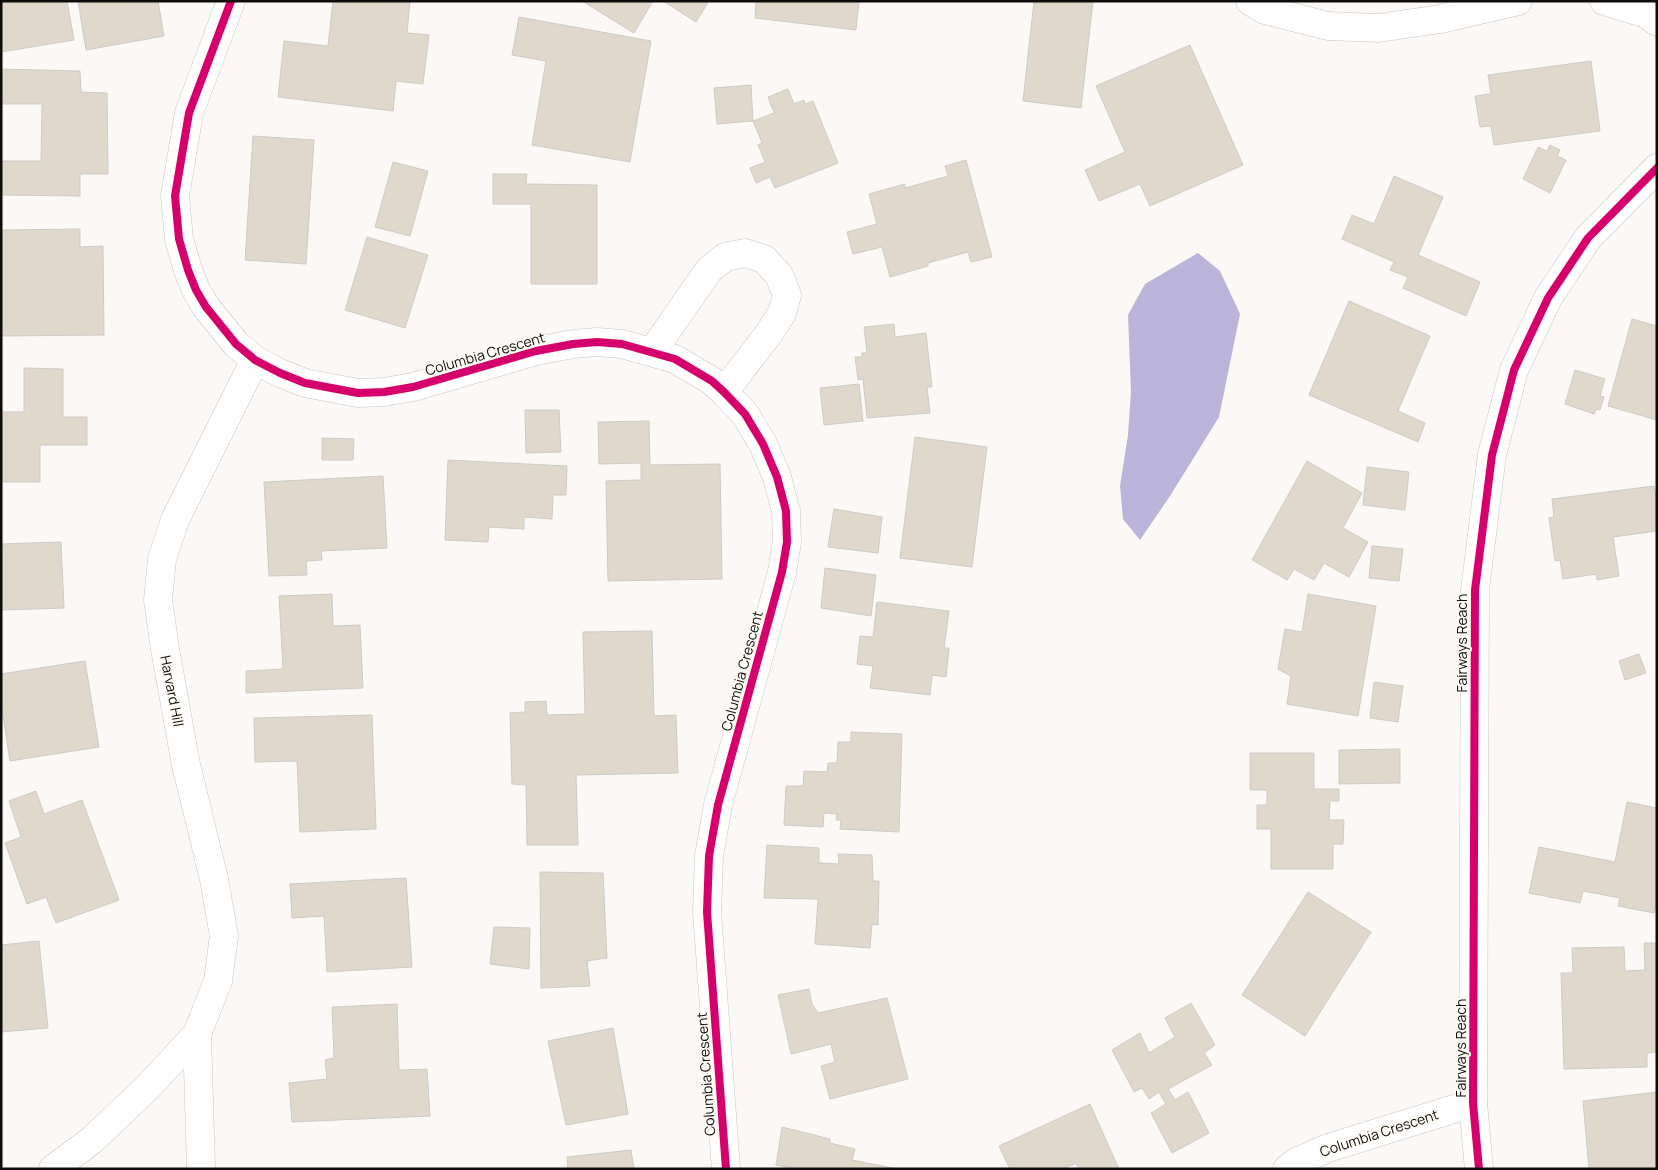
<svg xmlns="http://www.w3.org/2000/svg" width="1658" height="1170" font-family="Manrope,sans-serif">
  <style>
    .water { fill: #bab3da }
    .building { fill: #dfd8cb; stroke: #cdcbc8 }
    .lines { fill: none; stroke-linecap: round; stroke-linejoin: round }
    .street-casing { stroke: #c8c5c3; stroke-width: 29 }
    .street { stroke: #fefefe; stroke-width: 28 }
    .cycleway-casing { stroke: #fdf9f3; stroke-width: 11 }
    .cycleway { stroke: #d6006c; stroke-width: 8 }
    .labels { text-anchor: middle; stroke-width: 4; stroke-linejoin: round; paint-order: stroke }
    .street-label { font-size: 14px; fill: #0e0d0b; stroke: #fdf9f3 }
  </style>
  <rect width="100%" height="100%" fill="#fbf8f5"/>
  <polygon class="water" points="1198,253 1220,271 1240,314 1219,417 1170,496 1140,540 1123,519 1120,486 1128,435 1131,392 1128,315 1145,284"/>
  <g class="building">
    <polygon points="1,1 67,1 74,40 1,52"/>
    <polygon points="78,1 158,1 164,36 86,50"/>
    <polygon points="333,1 410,1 407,33 429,35 423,84 396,81 393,111 278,97 284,41 328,46"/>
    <polygon points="582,1 653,1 634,33"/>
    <polygon points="663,1 709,1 696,22"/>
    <polygon points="756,1 859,1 856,30 755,18"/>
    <polygon points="1034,1 1093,1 1081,108 1023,101"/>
    <polygon points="519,17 651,41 630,162 532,145 546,61 512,55"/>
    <polygon points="1190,45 1243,165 1150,206 1140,184 1099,201 1085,170 1125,152 1096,86"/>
    <polygon points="1591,61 1600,131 1494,145 1491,126 1480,127 1475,96 1491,94 1488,75"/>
    <polygon points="1,69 80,71 81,92 107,93 108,174 80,174 80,196 1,195 1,161 41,161 42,104 1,104"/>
    <polygon points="751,85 753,121 717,124 714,88"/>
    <polygon points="788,89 794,104 804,100 805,104 813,101 838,163 775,188 770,177 756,183 750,168 765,162 758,145 762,143 753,121 774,113 768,97"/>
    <polygon points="253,136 314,140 306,264 245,260"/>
    <polygon points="1550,145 1560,150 1557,156 1566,160 1550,193 1523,179 1538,147 1547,151"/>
    <polygon points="966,160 992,257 971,262 968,252 928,263 928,266 890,277 882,247 853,254 847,232 877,224 869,194 905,184 905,188 948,176 945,166"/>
    <polygon points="393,162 428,171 410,236 375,227"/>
    <polygon points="493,174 527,174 526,184 597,185 597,284 531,284 531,204 493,204"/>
    <polygon points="1394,176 1443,197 1418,255 1480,282 1466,316 1403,288 1408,277 1390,270 1394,262 1342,239 1352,215 1374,224"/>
    <polygon points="80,229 80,247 103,246 104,335 1,336 1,230"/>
    <polygon points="367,237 428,255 405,328 345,310"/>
    <polygon points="1349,301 1430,336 1398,411 1425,423 1418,442 1309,395"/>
    <polygon points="1632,319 1657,326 1657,420 1608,406"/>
    <polygon points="894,324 895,337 926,333 932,387 927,387 930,413 867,418 863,379 858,380 855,357 862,357 862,353 867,353 864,327"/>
    <polygon points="24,368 63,369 63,417 87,417 87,445 40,445 40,482 1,482 1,412 24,412"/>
    <polygon points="1575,370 1605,379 1600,396 1604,397 1600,410 1596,409 1594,414 1565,404"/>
    <polygon points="859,384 863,421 824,425 820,388"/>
    <polygon points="525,410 559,410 561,452 526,453"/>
    <polygon points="649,421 650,465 720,464 722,579 608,581 606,481 641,480 641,463 599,464 598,422"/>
    <polygon points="915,437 987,447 972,567 900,558"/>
    <polygon points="322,438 354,439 353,460 322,460"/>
    <polygon points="448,460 567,466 566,495 553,495 552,519 524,517 524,529 489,527 488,542 445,540"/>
    <polygon points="1307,461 1362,493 1343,528 1368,542 1349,577 1324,563 1314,580 1294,569 1287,580 1252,560"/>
    <polygon points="1367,467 1409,472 1405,510 1363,505"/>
    <polygon points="383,476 387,548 321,551 322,560 306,561 307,575 269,576 264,482"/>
    <polygon points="1654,486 1657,503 1657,531 1613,537 1619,576 1597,580 1596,574 1563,579 1560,560 1555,561 1549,518 1554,517 1552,499"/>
    <polygon points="834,509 882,517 878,553 828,547"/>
    <polygon points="61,542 64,608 1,610 1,544"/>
    <polygon points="1372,546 1403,549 1399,581 1369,578"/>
    <polygon points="825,568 876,575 871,616 821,608"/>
    <polygon points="332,594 333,626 360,625 363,688 246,693 246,671 283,669 279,596"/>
    <polygon points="1308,594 1376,606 1358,716 1287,704 1291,676 1278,669 1285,629 1302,632"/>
    <polygon points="877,602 949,611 944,648 949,648 946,677 932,675 930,695 870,688 873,666 857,664 860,636 873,637"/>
    <polygon points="652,631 654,716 676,715 678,773 576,775 578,845 527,845 526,785 512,784 510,713 525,712 525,702 546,701 547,715 585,714 583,632"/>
    <polygon points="1639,654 1646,673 1625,680 1619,661"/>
    <polygon points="85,661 99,747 10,761 1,703 1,674"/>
    <polygon points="1374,682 1403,686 1398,722 1370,718"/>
    <polygon points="372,715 376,829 300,832 297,761 255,762 254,718"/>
    <polygon points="851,732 902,734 899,832 840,829 841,820 836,820 837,814 824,813 823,827 784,825 786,786 803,786 804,771 827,772 828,763 837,763 838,742 851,742"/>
    <polygon points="1400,749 1400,783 1339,784 1339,750"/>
    <polygon points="1250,753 1314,753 1314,789 1339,789 1339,801 1330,801 1329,820 1344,820 1343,844 1333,844 1333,869 1271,869 1271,829 1257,829 1257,805 1267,805 1267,790 1250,790"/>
    <polygon points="36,791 44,814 82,800 119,900 56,923 46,897 27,904 5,843 21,837 9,801"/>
    <polygon points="1627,802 1657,808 1657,908 1655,908 1654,913 1618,906 1620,898 1583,891 1580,903 1529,893 1539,847 1615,862"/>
    <polygon points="767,845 819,848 819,863 839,864 838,854 872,855 873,881 879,881 878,925 872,924 870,948 815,944 818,899 764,898"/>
    <polygon points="540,872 603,873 607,958 587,961 590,986 541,988"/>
    <polygon points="406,878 412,967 327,972 324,916 292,918 290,884"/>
    <polygon points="1308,892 1371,932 1305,1036 1242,995"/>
    <polygon points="494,927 530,928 529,969 490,964"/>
    <polygon points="39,941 48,1028 1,1032 1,945"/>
    <polygon points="1644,943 1657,943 1657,1052 1647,1053 1647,1067 1564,1069 1561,973 1573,973 1572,948 1624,947 1625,971 1645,970"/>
    <polygon points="809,989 812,1004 818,1013 887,998 908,1079 830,1099 821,1066 835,1062 831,1044 791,1054 778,995"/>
    <polygon points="1191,1003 1215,1045 1204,1053 1212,1065 1168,1089 1175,1100 1188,1092 1209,1133 1172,1153 1151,1113 1166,1104 1159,1092 1149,1099 1142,1088 1134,1092 1112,1050 1140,1033 1149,1053 1175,1037 1165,1018"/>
    <polygon points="397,1004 399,1070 427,1069 430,1116 292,1122 289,1083 327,1079 325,1060 334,1058 332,1007"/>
    <polygon points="613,1028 628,1114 566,1125 548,1041"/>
    <polygon points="1657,1092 1657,1169 1589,1169 1583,1101"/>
    <polygon points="1090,1104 1119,1169 1079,1169 1076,1163 1063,1169 1010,1169 999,1146"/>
    <polygon points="782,1127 830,1139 830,1143 855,1149 852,1160 898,1169 797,1169 776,1165"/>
    <polygon points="631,1150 634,1169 568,1169 567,1157"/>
  </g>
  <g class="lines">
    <defs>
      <g id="street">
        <polyline points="231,1 189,113 175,196 179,239 188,270 196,290 206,307 236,344 255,360 280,373 305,383 358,393 384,392 413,387 536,351 573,344 597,342 622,344 675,359 712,381 724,392 745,414 763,444 777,477 786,511 787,542 782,572 718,805 709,856 707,912 726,1169"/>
        <polyline points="1250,1 1265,10 1328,26 1379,28 1440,19 1518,1"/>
        <polyline points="1604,1 1646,14 1657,22"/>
        <polyline points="652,352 709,270 725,257 745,253 764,259 779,275 787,295 782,313 770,332 724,392"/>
        <polyline points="197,1034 201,1169"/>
        <polyline points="53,1169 92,1140 148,1087 197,1034 218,981 224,936 214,879 186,765 165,649 158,600 162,559 175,520 255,360"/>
        <polyline points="1287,1169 1296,1162 1328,1148 1473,1103"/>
        <polyline points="1479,1169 1473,1103 1475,590 1492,455 1514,370 1548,298 1588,238 1657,168"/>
      </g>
    </defs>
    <use href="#street" class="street-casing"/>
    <use href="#street" class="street"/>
    <defs>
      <g id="cycleway">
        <polyline points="231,1 189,113 175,196 179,239 188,270 196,290 206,307 236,344 255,360 280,373 305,383 358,393 384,392 413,387 536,351 573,344 597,342 622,344 675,359 712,381 724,392 745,414 763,444 777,477 786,511 787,542 782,572 718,805 709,856 707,912 726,1169"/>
        <polyline points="1479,1169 1473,1103 1475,590 1492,455 1514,370 1548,298 1588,238 1657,168"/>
      </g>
    </defs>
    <use href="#cycleway" class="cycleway-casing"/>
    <use href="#cycleway" class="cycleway"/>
  </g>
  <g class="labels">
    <g class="street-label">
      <text transform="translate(485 354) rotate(-16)" y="5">Columbia Crescent</text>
      <text transform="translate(1462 643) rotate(-90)" y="5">Fairways Reach</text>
      <text transform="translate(742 671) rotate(-75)" y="5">Columbia Crescent</text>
      <text transform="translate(172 691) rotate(79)" y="5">Harvard Hill</text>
      <text transform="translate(1461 1048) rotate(-90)" y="5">Fairways Reach</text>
      <text transform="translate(706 1074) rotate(-94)" y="5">Columbia Crescent</text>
      <text transform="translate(1379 1133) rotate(-18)" y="5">Columbia Crescent</text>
    </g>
  </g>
  <rect width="1658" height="1170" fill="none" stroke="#0e0d0b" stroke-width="5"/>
</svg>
